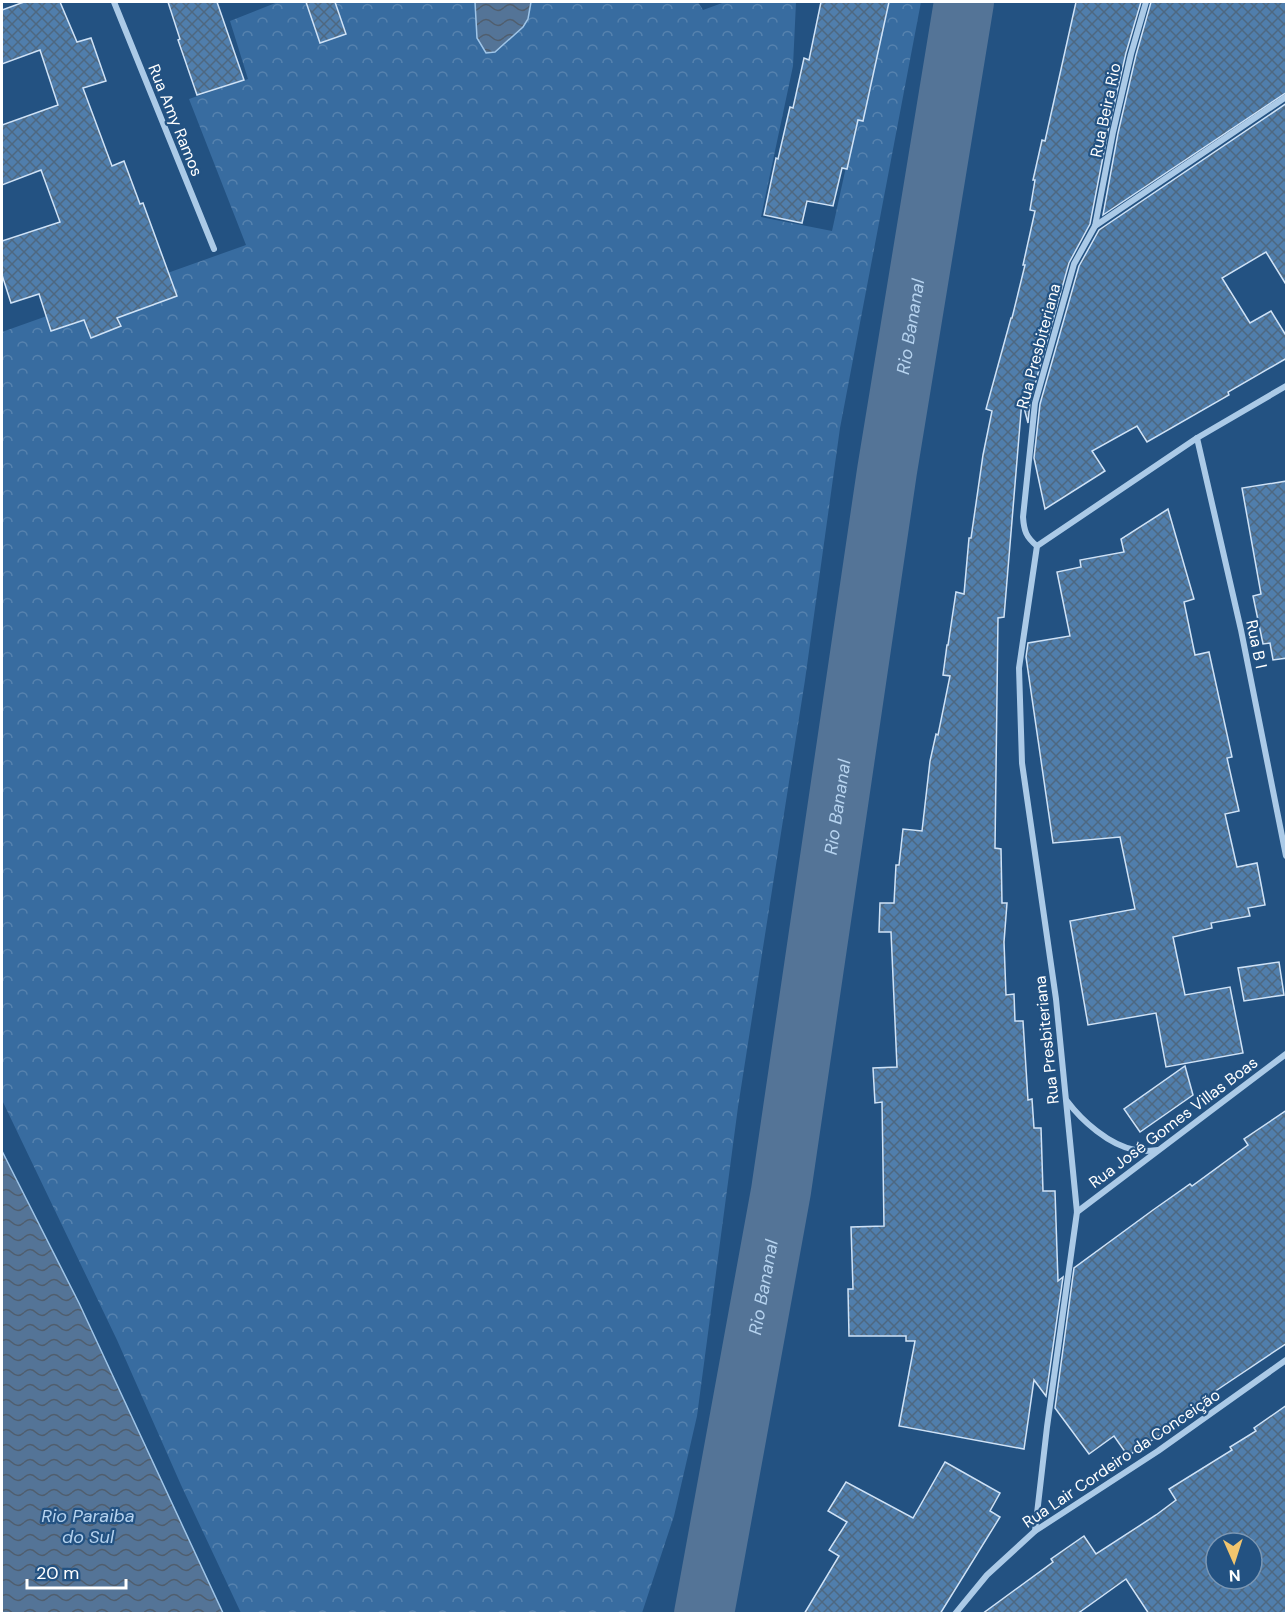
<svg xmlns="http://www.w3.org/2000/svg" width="1288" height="1615" font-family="'DM Sans',sans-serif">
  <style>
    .forest { fill: url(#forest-crowns) }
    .water { fill: url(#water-waves); stroke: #9fc5e8; stroke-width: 1.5 }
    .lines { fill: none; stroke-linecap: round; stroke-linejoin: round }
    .river { stroke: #547497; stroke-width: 60 }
    .building { fill: url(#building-cross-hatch); stroke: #cfe2f6; stroke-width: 1.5; fill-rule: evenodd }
    .street { stroke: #abcae7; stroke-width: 6 }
    .labels { text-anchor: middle; stroke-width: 4.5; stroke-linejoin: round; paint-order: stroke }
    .street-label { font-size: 16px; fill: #fff; stroke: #235282 }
    .water-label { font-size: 18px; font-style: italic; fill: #b6d3ef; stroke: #235282 }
  </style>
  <defs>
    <pattern id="forest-crowns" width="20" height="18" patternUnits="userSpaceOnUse" patternTransform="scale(1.5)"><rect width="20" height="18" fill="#386ca0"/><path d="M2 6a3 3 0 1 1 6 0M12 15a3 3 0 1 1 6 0" fill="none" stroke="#5682ae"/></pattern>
    <pattern id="water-waves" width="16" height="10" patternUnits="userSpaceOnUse" patternTransform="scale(1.5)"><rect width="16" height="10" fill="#547497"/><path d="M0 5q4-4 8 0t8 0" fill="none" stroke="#505e6e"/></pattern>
    <pattern id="building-cross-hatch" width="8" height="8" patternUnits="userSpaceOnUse" patternTransform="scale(1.5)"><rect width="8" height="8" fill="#507eac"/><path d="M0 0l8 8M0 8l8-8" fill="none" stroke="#4e6881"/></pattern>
  </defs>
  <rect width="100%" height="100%" fill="#235282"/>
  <polygon class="forest" points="278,2 698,2 703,10 725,2 796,2 793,66 761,217 832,231 882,2 921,2 840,428 805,680 738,1107 697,1416 674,1516 642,1613 241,1613 181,1485 117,1340 2,1100 2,332 246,245 189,99 248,79 230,21"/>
  <g class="water">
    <polygon points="475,2 531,2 528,19 523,27 495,52 486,53 477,38"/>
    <polygon points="2,1151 79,1303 223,1613 2,1613"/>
  </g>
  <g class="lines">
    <path class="river" id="s1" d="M704,1614L781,1191L887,471L964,2"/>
  </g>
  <g class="building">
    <polygon points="24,2 60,2 77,42 91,38 106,81 83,88 112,166 124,161 140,204 143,203 177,296 117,318 121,326 91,338 84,320 51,331 39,294 11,303 2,275 2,241 60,222 41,170 2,185 2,125 58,105 40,50 2,64 2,10"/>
    <polygon points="168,2 217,2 244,80 197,95 178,40 180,39"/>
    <polygon points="306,2 335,2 346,34 320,43"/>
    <polygon points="821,2 889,2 863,121 858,120 847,169 842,168 833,206 807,201 802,223 764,215 776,158 778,159 790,107 793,108 804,58 809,60"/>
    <polygon points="1076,2 1141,2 1126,53 1108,131 1090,224 1069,263 1030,402 1028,423 1022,400 1004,617 998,618 995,848 1001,849 1002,903 1007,903 1004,942 1006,995 1014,994 1015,1021 1023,1021 1028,1100 1032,1099 1034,1128 1041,1128 1043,1191 1055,1191 1058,1281 1063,1277 1046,1396 1034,1380 1024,1449 899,1426 915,1341 906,1341 906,1336 849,1336 848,1289 853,1289 851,1227 884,1226 882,1102 875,1103 873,1068 897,1067 891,932 879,932 880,903 894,903 896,865 899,865 903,829 922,831 930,761 936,734 938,735 950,676 943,675 947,645 948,645 956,592 964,594 969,538 971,538 983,455 992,411 986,409 1011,318 1012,318 1025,265 1023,265 1035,211 1030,210 1035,180 1033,180 1042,140 1045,141"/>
    <polygon points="1151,2 1287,2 1287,92 1103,215 1118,133 1136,55"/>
    <polygon points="1287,103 1287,286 1266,252 1222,278 1250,323 1271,311 1287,337 1287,358 1228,392 1229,395 1147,442 1137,426 1092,451 1105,471 1045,509 1034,458 1040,404 1079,266 1099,230"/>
    <polygon points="1287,481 1287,658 1273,660 1270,643 1263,644 1253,596 1261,594 1242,488"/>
    <polygon points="1168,509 1194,599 1184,602 1195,655 1209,652 1232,757 1227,758 1239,811 1225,814 1237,867 1257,863 1265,905 1248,908 1250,916 1211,923 1212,928 1173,937 1185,995 1230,987 1243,1053 1166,1067 1156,1013 1088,1025 1070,921 1135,909 1120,837 1053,843 1026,657 1028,643 1070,636 1057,572 1081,567 1080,560 1124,552 1121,539"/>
    <polygon points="1279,962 1284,995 1244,1001 1238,968"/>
    <polygon points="1185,1066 1193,1095 1140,1132 1124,1109"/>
    <polygon points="1287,1110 1287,1343 1211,1394 1213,1396 1157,1437 1128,1456 1114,1436 1089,1454 1055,1408 1074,1268 1153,1210 1190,1184 1192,1186 1248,1145 1244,1139"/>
    <path d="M1287,1405V1614H1149L1126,1579L1077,1614H982L1053,1562L1051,1559L1084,1536L1096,1554L1156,1515L1176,1500L1169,1489L1232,1450L1230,1447L1256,1431L1254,1428ZM1216,1543H1252V1579H1216Z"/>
    <polygon points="945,1462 1000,1493 990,1511 1000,1517 940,1614 804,1614 839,1556 829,1550 847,1522 828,1511 846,1482 913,1518"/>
  </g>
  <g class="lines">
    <g class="street">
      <polyline points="114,2 214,249"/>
      <polyline points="1095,226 1286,97"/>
      <polyline points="1197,438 1241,630 1286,856"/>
      <path d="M1037,546C1026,537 1024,531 1023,517L1035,403L1074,264L1095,226L1113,132L1131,54L1146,2"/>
      <path d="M1067,1101C1082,1121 1109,1145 1135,1150C1142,1152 1151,1151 1158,1150"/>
      <polyline points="1077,1212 1286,1054"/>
      <polyline points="1035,1531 1047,1427 1077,1212 1056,999 1022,763 1019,668 1037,546 1197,438 1286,386"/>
      <polyline points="955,1614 987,1575 1035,1531 1158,1451 1286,1360"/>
    </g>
  </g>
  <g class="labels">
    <g class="street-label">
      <text transform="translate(1105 110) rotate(-78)" y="6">Rua Beira Rio</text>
      <text transform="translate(176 120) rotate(68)" y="6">Rua Amy Ramos</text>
      <text transform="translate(1038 346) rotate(-75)" y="6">Rua Presbiteriana</text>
      <text transform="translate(1257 644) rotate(78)" y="6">Rua B I</text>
      <text transform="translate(1046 1040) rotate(-96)" y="6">Rua Presbiteriana</text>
      <text transform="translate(1173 1122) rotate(-37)" y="6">Rua José Gomes Villas Boas</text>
      <text transform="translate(1121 1458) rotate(-34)" y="6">Rua Lair Cordeiro da Conceição</text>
    </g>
    <g class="water-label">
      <text dy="6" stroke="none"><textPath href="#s1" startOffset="1304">Rio Bananal</textPath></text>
      <text dy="6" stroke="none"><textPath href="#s1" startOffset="818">Rio Bananal</textPath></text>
      <text dy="6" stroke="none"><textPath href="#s1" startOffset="332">Rio Bananal</textPath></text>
      <text x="88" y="1522">Rio Paraiba<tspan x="88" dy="21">do Sul</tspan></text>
    </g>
  </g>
  <rect width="1288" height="1615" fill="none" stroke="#ffffff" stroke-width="6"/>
  <g transform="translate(1234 1561) rotate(177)"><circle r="28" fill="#235282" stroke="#7b97b4" stroke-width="1.5"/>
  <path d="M0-4.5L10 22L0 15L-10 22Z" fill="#f2c56e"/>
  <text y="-9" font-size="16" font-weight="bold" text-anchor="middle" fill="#ffffff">N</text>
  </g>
  <path d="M27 1579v9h99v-9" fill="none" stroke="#ffffff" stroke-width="3"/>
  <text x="36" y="1579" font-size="18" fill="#ffffff" stroke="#235282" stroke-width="4.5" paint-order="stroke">20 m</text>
</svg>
